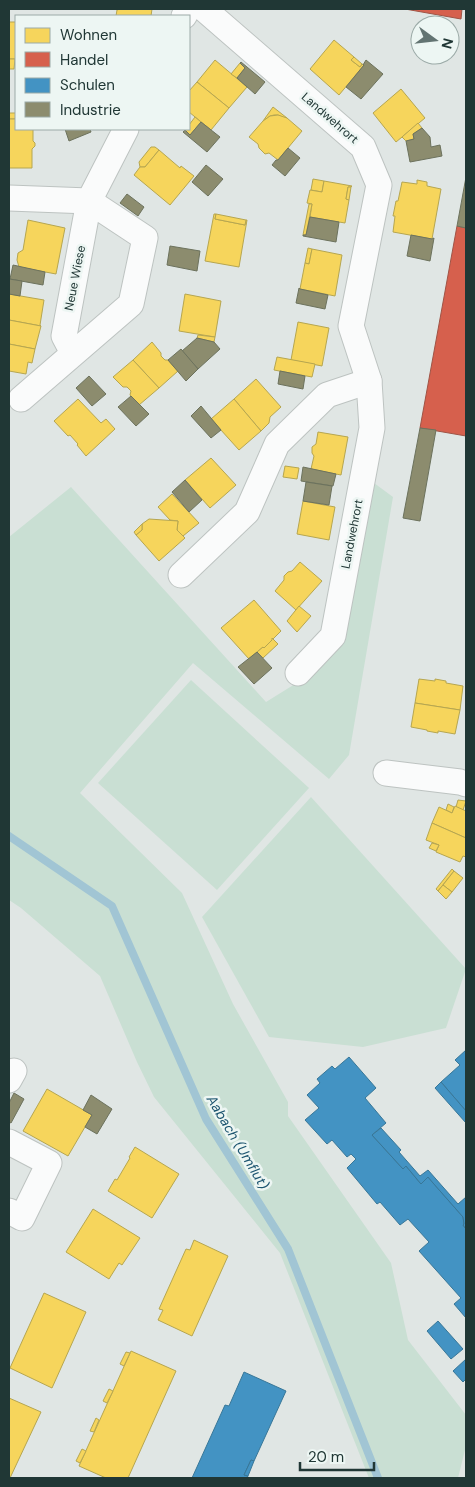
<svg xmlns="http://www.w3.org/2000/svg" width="475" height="1487" font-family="'DM Sans',sans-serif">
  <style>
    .green { fill: #c9dfd3 }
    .homes { fill: #f6d55c; stroke: #b6a650 }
    .shops { fill: #d6604d; stroke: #9f5446 }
    .schools { fill: #4393c3; stroke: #387798 }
    .industry { fill: #8c8c6e; stroke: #6c725d }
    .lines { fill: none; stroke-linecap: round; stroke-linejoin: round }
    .stream { stroke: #a1c5d4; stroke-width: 8 }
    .minor-casing { stroke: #bdc3c1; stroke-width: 27 }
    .minor { stroke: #fafbfb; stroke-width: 25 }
    .labels { text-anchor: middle; stroke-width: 5; stroke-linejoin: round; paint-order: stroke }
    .street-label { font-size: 12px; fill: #203735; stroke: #edf6f3 }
    .water-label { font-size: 14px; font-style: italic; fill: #1d5570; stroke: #edf6f3 }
  </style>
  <rect width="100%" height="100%" fill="#e0e6e4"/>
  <g class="green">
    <polygon points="370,480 393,497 349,755 329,779 193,663 80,793 182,893 233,1004 288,1102 288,1116 391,1263 408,1340 466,1415 466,1446 458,1478 369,1478 280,1253 154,1097 137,1062 100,976 21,908 9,900 9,537 71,487 266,702 295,684 338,640"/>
    <polygon points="191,680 309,788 217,890 98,783"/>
    <polygon points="311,797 466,969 446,1028 363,1047 269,1037 202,917"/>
  </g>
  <g class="homes">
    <polygon points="119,9 152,9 151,16 116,16 117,10"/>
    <rect x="9" y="22" width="7" height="37"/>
    <polygon points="334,40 354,57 351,60 360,67 362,64 364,65 339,95 310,69"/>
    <polygon points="354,57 362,64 360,67 351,60"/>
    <polygon points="9,59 15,59 14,69 9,69"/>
    <polygon points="215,60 247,87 229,108 197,82"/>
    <polygon points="240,63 245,68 237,78 231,74"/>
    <polygon points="197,82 229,108 211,130 189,112 189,91"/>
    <polygon points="401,89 425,118 396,142 373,113"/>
    <polygon points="273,107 287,118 286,119 278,115 274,115 270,116 263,121"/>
    <polygon points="9,113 16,113 16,117 15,119 9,119"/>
    <polygon points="278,115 287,118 302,131 278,160 269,153 265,154 259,148 258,144 249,137 263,121 270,116"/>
    <polygon points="16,117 16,129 33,129 33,141 35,143 35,146 32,149 32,168 9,168 9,119 15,119"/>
    <polygon points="195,117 201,122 190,135 185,130 186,129 189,129 189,125"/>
    <polygon points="418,123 422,128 413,134 414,139 406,141 402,137"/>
    <polygon points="151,147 155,147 159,150 145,167 140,167 139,162"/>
    <polygon points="159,150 180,168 181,166 194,176 170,205 134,175 140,167 145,167"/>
    <polygon points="313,179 324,181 322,192 311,190"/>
    <polygon points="417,180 427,182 427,186 441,189 432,239 393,232 395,216 393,216 396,201 398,201 402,182 417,184"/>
    <polygon points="324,181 352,186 351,187 348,187 346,199 349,200 345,223 310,217 312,204 307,203 310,190 322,192"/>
    <polygon points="348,187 351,187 349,200 346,199"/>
    <polygon points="309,204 312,204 306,235 303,235"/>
    <polygon points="214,214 216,214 215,219 245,225 246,220 247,220 239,267 205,261"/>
    <polygon points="216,214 246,220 245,225 215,219"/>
    <polygon points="28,220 65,228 56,274 19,267 17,260 18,253 23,250"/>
    <polygon points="308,248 312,249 309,264 305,263"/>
    <polygon points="312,249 342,255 335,296 300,289 305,263 309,264"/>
    <polygon points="9,294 44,300 40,325 41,326 9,320"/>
    <polygon points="185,294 221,301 215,337 179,331"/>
    <polygon points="9,320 41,326 35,349 9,344"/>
    <polygon points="298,322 329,328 322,366 291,360"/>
    <polygon points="198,335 215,337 214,342 197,338"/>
    <polygon points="152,342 161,353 161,356 165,360 168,360 178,371 159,388 133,360"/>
    <polygon points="9,344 35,349 32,363 28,362 26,374 9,371"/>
    <polygon points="277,357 315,364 312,377 274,370"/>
    <polygon points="133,360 159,388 139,405 130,395 131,391 127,387 123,387 113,377"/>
    <polygon points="256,379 281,407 270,417 269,423 261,431 234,399"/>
    <polygon points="78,399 101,423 106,419 115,429 86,456 77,445 78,444 70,435 68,436 54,421"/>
    <polygon points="234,399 261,431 239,450 211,419"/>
    <polygon points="318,432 348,437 341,475 311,469 314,456 312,453 312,447 316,444"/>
    <polygon points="211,458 236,485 210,508 185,480"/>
    <polygon points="285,466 299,468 297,479 283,477"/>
    <polygon points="172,494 199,523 183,536 177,530 178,521 170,520 158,507"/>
    <polygon points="303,501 335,507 329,540 297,534"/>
    <polygon points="149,519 178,521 177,530 185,538 159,561 136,535 142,530 142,524"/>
    <polygon points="142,524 142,530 136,535 134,532"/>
    <polygon points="300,562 322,581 296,610 275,591 284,580 284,576 288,572 292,571"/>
    <polygon points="254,600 281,631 264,648 263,647 249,659 221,628"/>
    <polygon points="299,606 311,616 297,632 287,621"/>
    <polygon points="272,638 278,644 263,658 257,652 263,647 264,648 272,640"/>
    <polygon points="419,679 435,681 435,679 446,681 446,683 463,686 460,710 415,703"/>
    <polygon points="415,703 460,710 455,734 438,731 438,733 427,731 427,730 411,727"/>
    <polygon points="458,800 466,801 463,810 456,807"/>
    <polygon points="448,804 454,807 452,813 446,810"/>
    <polygon points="455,806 466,811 466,838 432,823 439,807 452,813"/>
    <polygon points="432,823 466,838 466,857 463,856 460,862 436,852 439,845 426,840"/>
    <polygon points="432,843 439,845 436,851 429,848"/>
    <polygon points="452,869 454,871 438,891 436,889"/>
    <polygon points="454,871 463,878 452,892 443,885"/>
    <polygon points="443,885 452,892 446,899 438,891"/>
    <polygon points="47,1089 92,1115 68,1156 23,1131"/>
    <polygon points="135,1147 179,1174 152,1218 108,1191 115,1179 117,1180 130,1158 129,1157"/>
    <polygon points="93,1209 140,1238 122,1265 119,1263 109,1279 66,1252"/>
    <polygon points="194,1240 228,1256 192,1336 158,1320 163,1310 159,1309 186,1249 190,1250"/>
    <polygon points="44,1293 86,1312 52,1388 10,1368"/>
    <polygon points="131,1351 176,1371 128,1478 106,1478 79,1466"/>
    <polygon points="126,1352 130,1353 124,1366 120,1364"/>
    <polygon points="109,1389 113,1391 107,1403 103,1401"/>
    <polygon points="9,1398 41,1412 10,1478 9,1478"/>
    <polygon points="96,1418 99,1420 94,1432 90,1431"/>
    <polygon points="82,1449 86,1451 80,1463 76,1461"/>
  </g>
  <g class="shops">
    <polygon points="405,9 462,9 461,19"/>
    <polygon points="457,226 466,228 466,436 420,428"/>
  </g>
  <g class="schools">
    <polygon points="466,1050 466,1111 441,1082 460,1065 455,1060"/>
    <polygon points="349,1057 376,1088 365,1098 386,1123 372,1135 403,1169 406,1166 421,1184 428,1177 463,1217 464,1224 463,1225 466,1229 466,1318 454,1304 461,1298 419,1251 429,1242 408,1219 400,1225 380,1202 377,1204 347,1168 356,1159 351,1154 347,1157 332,1140 327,1144 305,1120 319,1108 307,1095 320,1083 317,1079 332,1066 335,1069"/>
    <polygon points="441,1082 466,1111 466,1123 435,1088"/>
    <polygon points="381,1128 401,1150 399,1152 420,1176 428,1170 458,1204 466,1197 466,1229 463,1225 464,1224 463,1217 433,1183 428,1177 421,1184 406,1166 403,1169 372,1135"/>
    <polygon points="438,1321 463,1349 451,1359 427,1331"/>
    <polygon points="466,1359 466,1379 463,1382 453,1371"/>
    <polygon points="244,1372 286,1391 254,1461 251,1460 244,1475 248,1476 247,1478 192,1478 225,1405 229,1406"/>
    <polygon points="251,1460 254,1461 248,1476 244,1475"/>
  </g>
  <g class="industry">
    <polygon points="366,60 383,74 361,99 346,87 364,65 363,65"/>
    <polygon points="241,62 265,82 255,94 237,78 245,68 240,63"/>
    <polygon points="201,122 220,137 207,152 183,132 185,130 190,135"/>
    <polygon points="422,128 430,137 431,147 440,145 442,156 410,162 406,141 414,139 413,134"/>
    <polygon points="65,129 90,129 91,132 69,141"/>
    <polygon points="288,148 300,158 285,176 272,165 276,160 278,160"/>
    <polygon points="206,165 223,179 208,196 192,182"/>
    <polygon points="466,177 466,228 457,226"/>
    <polygon points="127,194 144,207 138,216 120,203"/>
    <polygon points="310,217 339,222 336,242 303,236 303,235 306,235"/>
    <polygon points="411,235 432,239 434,238 430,261 407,256"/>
    <polygon points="170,246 200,251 197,271 167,265"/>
    <polygon points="13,265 45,272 43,285 10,279"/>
    <polygon points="9,279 22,281 20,296 9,294"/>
    <polygon points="299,288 300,289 328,295 325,309 296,303"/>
    <polygon points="197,338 214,342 220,349 198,369 182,351"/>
    <polygon points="181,349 198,369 186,381 168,360"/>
    <polygon points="280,371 305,376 303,389 278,384"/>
    <polygon points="89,376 106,394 92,406 76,388"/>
    <polygon points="131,396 149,414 136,426 118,407"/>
    <polygon points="201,406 221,430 211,438 191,416"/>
    <polygon points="420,428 436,430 420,521 403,518"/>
    <polygon points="303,467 336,474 333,486 301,481"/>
    <polygon points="185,480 202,500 189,512 172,492"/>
    <polygon points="306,482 332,486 329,505 303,501"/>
    <polygon points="257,652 272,668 254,684 238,667"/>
    <polygon points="14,1093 24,1099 11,1123 9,1122 9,1103"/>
    <polygon points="91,1095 112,1109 97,1134 85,1127 92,1115 83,1110"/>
  </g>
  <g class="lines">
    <polyline class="stream" points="9,836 112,906 206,1119 288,1249 378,1478"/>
    <defs>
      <g id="minor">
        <polyline points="184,16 188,9"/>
        <polyline points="9,198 89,201 126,129"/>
        <polyline points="21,399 131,304 145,238 89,201 64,336 73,353"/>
        <polyline points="181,575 247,512 277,444 327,395 369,381 351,326 379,185 363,147 204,9"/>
        <polyline points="298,673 333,636 372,428 369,381"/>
        <polyline points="386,773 460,782 466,784"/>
        <polyline points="9,1080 14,1071"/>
        <polyline points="9,1142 49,1163 22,1218 9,1211"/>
      </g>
    </defs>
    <use href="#minor" class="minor-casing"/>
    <use href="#minor" class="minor"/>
  </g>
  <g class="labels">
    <g class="street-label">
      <text transform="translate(330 118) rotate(41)" y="4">Landwehrort</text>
      <text transform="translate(75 278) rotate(-79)" y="4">Neue Wiese</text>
      <text transform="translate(352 534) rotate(-79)" y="4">Landwehrort</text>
    </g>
    <g class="water-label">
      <text transform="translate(238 1142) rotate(59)" y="5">Aabach (Umflut)</text>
    </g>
  </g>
  <rect width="475" height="1487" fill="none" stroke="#203735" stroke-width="20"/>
  <rect x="15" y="15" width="175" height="115" fill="#edf6f3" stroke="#9baaa7"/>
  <rect x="25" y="28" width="25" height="15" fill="#f6d55c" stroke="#9baaa7"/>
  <text x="60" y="40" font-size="15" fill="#203735">Wohnen</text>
  <rect x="25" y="52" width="25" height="15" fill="#d6604d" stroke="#9baaa7"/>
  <text x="60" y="65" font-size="15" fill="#203735">Handel</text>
  <rect x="25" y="78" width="25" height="15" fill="#4393c3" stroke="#9baaa7"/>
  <text x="60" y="90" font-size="15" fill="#203735">Schulen</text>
  <rect x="25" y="102" width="25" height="15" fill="#8c8c6e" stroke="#9baaa7"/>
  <text x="60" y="115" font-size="15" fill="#203735">Industrie</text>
  <g transform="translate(435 40) rotate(105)"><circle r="24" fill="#edf6f3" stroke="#9baaa7"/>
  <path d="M0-4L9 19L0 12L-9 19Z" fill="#637472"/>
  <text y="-8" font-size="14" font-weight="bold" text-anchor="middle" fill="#203735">N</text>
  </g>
  <path d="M300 1462v8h74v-8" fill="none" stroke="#203735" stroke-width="2.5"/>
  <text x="308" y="1462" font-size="15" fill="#203735" stroke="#edf6f3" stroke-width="4" paint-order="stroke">20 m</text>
</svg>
